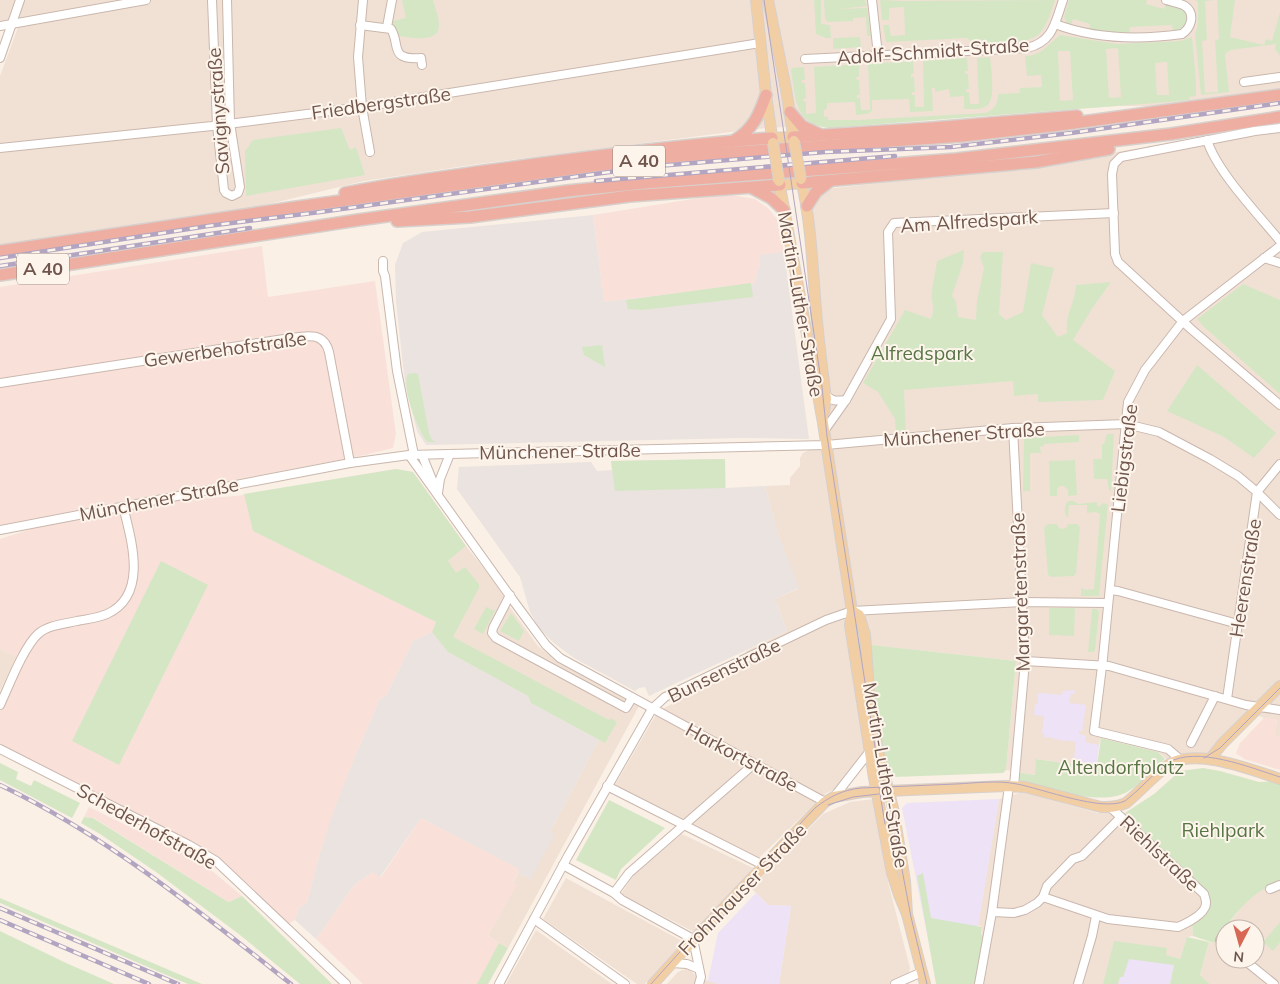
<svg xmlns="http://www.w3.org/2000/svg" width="1280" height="984" font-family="Mulish,sans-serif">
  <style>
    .residential { fill: #f1e1d5; fill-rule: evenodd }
    .commercial { fill: #f9e1da }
    .industrial { fill: #eae3df }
    .education { fill: #ede2f6 }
    .green { fill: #d5e6c5; fill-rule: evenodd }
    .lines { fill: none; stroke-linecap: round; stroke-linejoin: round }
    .minor-casing { stroke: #cab7ad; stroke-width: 10 }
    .major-casing { stroke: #d7d0cd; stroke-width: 12 }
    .highway-casing { stroke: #d7d0cd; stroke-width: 14 }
    .minor { stroke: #fff; stroke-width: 8 }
    .major { stroke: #f2cea4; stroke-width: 10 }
    .highway { stroke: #eeafa2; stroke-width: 11 }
    .tram { stroke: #b2a5c2; stroke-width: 1 }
    .rail-casing { stroke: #b2a5c2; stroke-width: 4.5 }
    .rail { stroke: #fdf5eb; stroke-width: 2.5; stroke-dasharray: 8; stroke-linecap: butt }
    .major-bridge-casing { stroke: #d7d0cd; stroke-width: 12; stroke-linecap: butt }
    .major-bridge { stroke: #f2cea4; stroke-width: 10 }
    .labels { text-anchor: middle; stroke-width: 4; stroke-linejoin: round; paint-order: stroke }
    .shield { fill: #fdf5eb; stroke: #9a867c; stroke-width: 1 }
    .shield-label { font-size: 18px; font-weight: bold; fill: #70564d }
    .street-label { font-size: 19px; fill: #70564d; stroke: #fdf5eb }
    .park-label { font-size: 19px; fill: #587546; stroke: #fdf5eb }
  </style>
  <rect width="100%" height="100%" fill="#faf0e5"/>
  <g class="residential">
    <polygon points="0,0 1280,0 1280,89 1154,106 1118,106 755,129 478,164 364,181 245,210 0,245 0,76 21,19 0,21"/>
    <polygon points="1280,124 1280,738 1274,736 1277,720 1264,718 1252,713 1209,758 1171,763 1158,752 1101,738 1099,745 1078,765 1037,759 1035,775 1006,770 1016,661 871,645 870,639 880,745 851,783 826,793 759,858 615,785 658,711 750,665 746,651 787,631 775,599 798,589 778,534 765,486 790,485 790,478 800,466 800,458 803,453 826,442 808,191 1012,168 1117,152"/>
    <polygon points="466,546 506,596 509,606 538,646 561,664 639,706 508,948 488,936 516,885 513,883 518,873 529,879 554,834 550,832 599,740 531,703 528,696 448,652 432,632 437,622 448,561"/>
    <polygon points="0,649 17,657 0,691"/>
    <polygon points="1022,792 1098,813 1125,813 1208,893 1210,903 1205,913 1192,923 1193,936 1187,937 1178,966 1120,977 1118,984 977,984 982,927 978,925 999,799"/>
    <polygon points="874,799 888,882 910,968 906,984 779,984 791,906 768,905 751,888 823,814 850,802"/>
    <polygon points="682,834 753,868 694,932 621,894 634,875"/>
    <polygon points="566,878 610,902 684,942 645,984 637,984 543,919"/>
    <path d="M1280,881V984H1210L1200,975L1209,942L1213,943L1249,898L1266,886ZM1225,929H1255V959H1225Z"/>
    <polygon points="536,930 612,984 506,984"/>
    <polygon points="688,968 697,977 719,984 667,984 678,972"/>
  </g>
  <g class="commercial">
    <polygon points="732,195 755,199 768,208 777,219 784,252 760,256 760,263 754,284 604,302 593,215 705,197"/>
    <polygon points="262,246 268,297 375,281 396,434 393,448 365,455 0,525 0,287"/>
    <polygon points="396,469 413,472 466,546 452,558 390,598 437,622 432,632 413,641 386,696 380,699 357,752 320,853 307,903 299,908 295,920 288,924 219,859 203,849 0,745 0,709 32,644 34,632 17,657 0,649 0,539 57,521 155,502 236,496"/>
    <polygon points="1264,718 1277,719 1275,736 1280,738 1280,770 1244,759 1236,753 1240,743"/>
    <polygon points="89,807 136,830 143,832 193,859 211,870 242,896 229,902 225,900 94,818 84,817"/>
    <polygon points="421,818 520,869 513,882 517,885 488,936 508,948 488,984 363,984 316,939 351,889 359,881 373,872 381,877"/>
  </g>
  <g class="industrial">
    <polygon points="593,215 604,302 754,284 760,263 760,255 784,252 809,439 741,438 426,445 417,431 405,383 396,302 395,265 403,243 422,232"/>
    <polygon points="725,459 726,488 765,486 778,534 799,588 775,599 787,631 649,696 645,687 639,688 635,691 574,658 554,643 539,628 530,612 520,577 457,489 459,467 591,462 597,471 612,470 611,461"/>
    <polygon points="432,632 448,652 528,696 531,703 599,740 550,832 555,834 530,880 518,873 519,869 421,818 380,877 373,872 359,881 351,889 316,939 295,920 299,908 307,903 320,853 334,810 357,752 380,699 386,696 413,641"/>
  </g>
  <g class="education">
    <polygon points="1075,690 1074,694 1071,694 1069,703 1086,705 1082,731 1079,731 1079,734 1086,736 1085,742 1099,745 1097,766 1078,765 1078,760 1074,759 1076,742 1069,741 1068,740 1064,741 1047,737 1044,738 1044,734 1042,733 1044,716 1034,715 1035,704 1038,704 1038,694 1041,693 1062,695 1063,691"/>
    <polygon points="999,799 972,963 935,974 902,808 907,803"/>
    <polygon points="756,893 768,905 791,906 779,984 719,984 708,981 718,933"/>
    <polygon points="1128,958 1174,965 1170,984 1118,984 1120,976 1123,977"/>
  </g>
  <g class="green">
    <path d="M402,0H433C435,7 438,15 439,23C441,45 410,37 397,36L392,21L406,18Z"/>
    <polygon points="814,0 821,0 821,24 830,25 831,38 826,38 816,34"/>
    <polygon points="824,0 865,0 867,6 838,9 867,8 871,36 867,36 866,17 853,18 853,21 828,22 825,19"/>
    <path d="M880,0L902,1L1055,0C1051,11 1048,24 1040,33C1031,45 993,43 978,43H973L967,38L886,42L883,25H889L891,36L905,35L904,7L889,8V20H882Z"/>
    <path d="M1069,0H1147L1146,4L1164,9L1166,3C1179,7 1184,6 1189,20L1183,30L1173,32L1172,25L1130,27L1129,33L1108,34L1089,30L1090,24L1073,19L1071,25L1067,24L1064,17Z"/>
    <polygon points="1195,0 1215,0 1205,1 1207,40 1202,41 1205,93 1218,92 1215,40 1219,39 1217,0 1235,0 1230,37 1264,45 1266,39 1272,41 1280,12 1280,56 1275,49 1276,44 1231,50 1225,54 1229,92 1201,95 1195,34 1198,25 1198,2"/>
    <path d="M1060,35L1117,44L1180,41L1192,37L1196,81V96L1189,97V100L1168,102L829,128C794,124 796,99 791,70L792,68L804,67L805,80H802V83H805L806,98L803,99V101L806,102V114L816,113L814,67L859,64V77H856L857,80H859L860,95H857V98H860L861,110H870L868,64L913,61L914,73L911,74V77H914L915,92H912V95H915V107H924L923,61L967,58L968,71H965V74H968L969,89H966V92H969L970,104H979L977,58L990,57C991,68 997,103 985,107C979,110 971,109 964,109V96L950,97L949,89L935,92V88H932L933,111L910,112L909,99L872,100V111L867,114L856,115L855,102L827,103V109L824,110V117L828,116V120H856L985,113C994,110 998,104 998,94L1020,93V88L1042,87L1041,75L1027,76L1025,56C1042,56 1048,44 1060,35ZM1118,48L1121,97L1109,98L1106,49ZM1058,51H1070L1073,100L1060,101ZM1167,62L1169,95H1157L1155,63Z"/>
    <polygon points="860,37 861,47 833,49 833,38"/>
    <polygon points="341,128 350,150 356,147 365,175 246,196 245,151 253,140"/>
    <path d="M964,250L963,263L952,296L956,301L958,317L976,320L977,301L984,268L980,257L983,252H1003L999,314L1006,320L1023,312L1031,263L1054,268L1042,315L1058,337L1067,333C1065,313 1075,304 1076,285L1111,282L1093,307L1073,340L1115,371L1103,400L1038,402V394L1014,396L1013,381L904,390L906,431L896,433L895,419L878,392L863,383L905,310L931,319C936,307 930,301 932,290C933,280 936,271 937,261Z"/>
    <polygon points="751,283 753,297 642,310 628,309 626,300"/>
    <polygon points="1243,284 1280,300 1280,394 1204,327 1197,319"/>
    <polygon points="602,345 605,367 584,355 582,347"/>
    <polygon points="1197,365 1276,433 1254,458 1224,437 1167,411"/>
    <path d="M415,373L418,374L429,433L432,440L436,442H428L425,439C417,426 401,388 408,374Z"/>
    <polygon points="1107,434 1114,434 1111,490 1109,490 1107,479 1094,479 1093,459 1102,459 1102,445 1104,444"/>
    <polygon points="1079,435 1079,442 1044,444 1044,446 1040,447 1041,453 1030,453 1030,491 1023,491 1024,438"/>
    <polygon points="725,459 725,488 615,491 611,461"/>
    <polygon points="1075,460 1077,495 1068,496 1068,490 1064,486 1060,486 1057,489 1057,496 1050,496 1049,461"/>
    <polygon points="396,469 413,472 466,546 448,561 456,573 465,567 479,584 479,588 453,637 609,720 611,718 617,722 605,743 531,703 528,696 448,652 432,632 436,622 253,531 244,494"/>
    <path d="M1068,501H1074L1078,504L1097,502V506H1101L1102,503L1108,504L1099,596H1081V588L1087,590L1094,589L1100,514L1095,512L1087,513V505H1069L1068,518L1067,517C1063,512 1065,505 1068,501Z"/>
    <polygon points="1048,524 1057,524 1058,527 1062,529 1066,528 1068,524 1077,524 1080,527 1076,573 1074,576 1052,577 1048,575 1044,528"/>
    <polygon points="161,561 208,585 119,765 72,741"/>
    <polygon points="486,607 495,611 483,634 474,629"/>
    <polygon points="1049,608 1075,608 1074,636 1049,635"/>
    <polygon points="1092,609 1097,609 1099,612 1095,650 1093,652 1088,652"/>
    <polygon points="511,613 524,631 519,641 500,631"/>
    <path d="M870,639L872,645L1016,661L1006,770L1003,773L894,777C876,760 871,666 870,639Z"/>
    <path d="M1101,738L1158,752L1165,759C1153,770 1141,784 1127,792C1101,807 1046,788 1017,781V772L1035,775L1036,759L1078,765L1097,766Z"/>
    <polygon points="0,763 18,772 16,779 31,786 34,780 80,803 72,818 0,780"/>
    <path d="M1203,768L1220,771L1259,782L1280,781V881C1248,893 1234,916 1214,943L1193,936L1192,923C1205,913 1212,910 1208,893L1125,813L1154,794L1180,771Z"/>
    <polygon points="609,800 665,828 621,869 616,880 576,860"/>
    <polygon points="84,817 93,818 225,900 229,902 242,896 332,984 300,984 240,935 156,872 100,834 81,823"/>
    <polygon points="923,873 931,918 982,927 981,934 984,939 977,984 936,984 917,876"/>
    <polygon points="0,898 202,984 188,984 164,974 0,903"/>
    <polygon points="1280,922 1280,942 1273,951 1263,942"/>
    <polygon points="0,931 66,963 114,984 0,984"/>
    <polygon points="1187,937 1209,942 1200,975 1210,984 1170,984 1174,965 1129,959 1123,977 1120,977 1118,984 1103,984 1114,941 1167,948 1166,955 1180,959"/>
    <polygon points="499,943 508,948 488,984 477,984"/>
  </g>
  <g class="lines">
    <defs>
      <g id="minor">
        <polyline points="212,0 217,125 224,190 226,193 232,196 238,193 240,187 230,123 227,0"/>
        <polyline points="363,0 358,57 362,107 370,152"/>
        <polyline points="872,0 878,55"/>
        <path d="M1055,24C1095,39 1139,40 1182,34C1191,28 1196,14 1185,6C1180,3 1172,2 1166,0"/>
        <path d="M360,25L391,29C401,45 388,60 421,58L422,65"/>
        <polyline points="0,26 146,0"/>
        <polyline points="387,27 392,0"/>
        <polyline points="0,58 20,0"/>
        <path d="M805,59L1027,48C1053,42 1055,23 1063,0"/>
        <polyline points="1244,82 1280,77"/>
        <polyline points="1280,128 1255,131 1121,157 1114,164 1112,174 1115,254 1118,262 1191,329 1280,405"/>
        <path d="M1207,140C1217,172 1258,214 1280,241"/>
        <polyline points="0,148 212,126 362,107 760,43"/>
        <polyline points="1264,258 1280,263"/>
        <polyline points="383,261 383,271 385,276 397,371 414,455"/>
        <path d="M0,383L284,339C302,337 323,329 329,352L350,463"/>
        <path d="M825,394C832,402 837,401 846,400"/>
        <polyline points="1013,428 1025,661 1014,786"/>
        <polyline points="824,431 846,400 891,319 888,232 894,223 1114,213"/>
        <polyline points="409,455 515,603 546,645 560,658 825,802"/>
        <polyline points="422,455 433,482"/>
        <polyline points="438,493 440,479 450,454"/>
        <polyline points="0,530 350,463 409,455 826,445 1013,428 1126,424 1159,432 1210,459 1238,476 1257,492 1280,515"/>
        <polyline points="1110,590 1118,591 1238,624"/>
        <polyline points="510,595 493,628 492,633 496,638 626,708 632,698"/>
        <polyline points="1025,661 1109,666 1246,705 1280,710"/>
        <polyline points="1227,699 1257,492 1280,464"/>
        <path d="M0,705C9,686 23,648 38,634C48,625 64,624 77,621C87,619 98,618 107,614C149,595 131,539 123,506"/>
        <polyline points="1191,743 1215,696"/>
        <polyline points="0,749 189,845 216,861 346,984"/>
        <polyline points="1181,760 1168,749 1094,731 1103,658 1128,402 1145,370 1183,321 1280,246"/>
        <polyline points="607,786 763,865"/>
        <polyline points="834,797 870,751"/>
        <polyline points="563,865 614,893 622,900 693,939 701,977 699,984"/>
        <polyline points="1270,889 1280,885"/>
        <polyline points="614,893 629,873 754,764"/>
        <path d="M1043,897L1108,919L1178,927C1187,923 1206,914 1206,903C1206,900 1205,897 1204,894L1110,807"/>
        <polyline points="992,912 1014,913 1025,910 1037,903 1043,897 1047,886 1073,859 1082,856 1121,817"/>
        <polyline points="534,919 625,984"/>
        <polyline points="1225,932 1220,940 1225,944"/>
        <polyline points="1243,959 1274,984"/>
        <polyline points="672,963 687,964 699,969"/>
        <polyline points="499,984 568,856 652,709 665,697 826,620 852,611 1021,602 1108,603"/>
        <polyline points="895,984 922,972"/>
        <polyline points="979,984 992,912 1009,786"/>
        <polyline points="1078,984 1092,936 1096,916"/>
      </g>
      <g id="major">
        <polyline points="756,0 766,95 773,143"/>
        <polyline points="768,0 786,89 794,141"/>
        <polyline points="772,138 793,137"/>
        <path d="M801,179C810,217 812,257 815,296C817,331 822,365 826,399L824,412"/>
        <polyline points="779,181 823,423 852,611 850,625 874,778 892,873 899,895 907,914"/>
        <polyline points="780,185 802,183"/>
        <polyline points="852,611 859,615 865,635 869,690 877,746 893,808 905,881 907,914 925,984"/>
        <polyline points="1210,759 1222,744 1280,686"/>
        <path d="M653,984C709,922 767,862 825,802L834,797L862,792L1006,786L1025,787L1101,807C1110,807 1117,807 1126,803C1141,791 1155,774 1170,764C1197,748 1252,770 1280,779"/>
      </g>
      <g id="highway">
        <polyline points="790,112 802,126 819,134"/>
        <polyline points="793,137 931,128 1077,116"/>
        <path d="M735,140C753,129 759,115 766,95"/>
        <polyline points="802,183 1036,162 1109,149"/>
        <polyline points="752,188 771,198 784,210"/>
        <path d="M345,193C393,183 443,177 492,170C585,157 678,145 772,138"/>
        <polyline points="807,206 816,192 830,181"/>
        <polyline points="397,221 470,217 630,196 780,185"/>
        <polyline points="0,251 297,207 601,165 682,156 963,136 1052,126 1280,95"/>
        <polyline points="0,275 358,220 567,191 645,183 956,159 1171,134 1280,117"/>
      </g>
    </defs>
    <use href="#minor" class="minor-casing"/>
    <use href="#major" class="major-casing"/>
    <use href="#highway" class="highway-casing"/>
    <use href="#minor" class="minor"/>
    <use href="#major" class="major"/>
    <use href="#highway" class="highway"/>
    <g class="tram">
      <polyline points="764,0 822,387 827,436 875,747 889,801 911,917 927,984"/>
      <polyline points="1204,758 1220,748 1280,688"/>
      <polyline points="879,787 885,824"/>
      <polyline points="828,805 853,797 879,794"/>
      <path d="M651,984L706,923L815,808C829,797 842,790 861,788C893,787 924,785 956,784C976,783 997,780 1017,784C1043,789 1102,812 1125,801C1140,790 1152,774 1168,763C1196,745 1251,768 1280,777"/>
    </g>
    <defs>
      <g id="rail">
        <polyline points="596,181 895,156"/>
        <polyline points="0,258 208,226 320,212 646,167 825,152 951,147 1071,133 1280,103"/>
        <polyline points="0,266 250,228"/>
        <path d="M0,785C107,836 199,911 291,984"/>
        <polyline points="0,908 178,984"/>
        <polyline points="0,920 149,984"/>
      </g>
    </defs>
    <use href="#rail" class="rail-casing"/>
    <use href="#rail" class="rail"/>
    <defs>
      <g id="major-bridge">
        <polyline points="794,141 801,179"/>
        <polyline points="773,143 779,181"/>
      </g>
    </defs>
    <use href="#major-bridge" class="major-bridge-casing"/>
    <use href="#major-bridge" class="major-bridge"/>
  </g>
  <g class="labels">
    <g class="shield">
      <rect x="613" y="145.5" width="52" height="31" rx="4"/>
      <rect x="17" y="253.5" width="52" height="31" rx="4"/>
    </g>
    <g class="shield-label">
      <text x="639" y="167">A 40</text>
      <text x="43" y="275">A 40</text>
    </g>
    <g class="street-label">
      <text transform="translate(933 51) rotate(-4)" y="7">Adolf-Schmidt-Straße</text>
      <text transform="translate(381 103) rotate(-8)" y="7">Friedbergstraße</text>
      <text transform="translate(218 111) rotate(-94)" y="7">Savignystraße</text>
      <text transform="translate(969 221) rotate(-4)" y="7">Am Alfredspark</text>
      <text transform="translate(801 304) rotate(80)" y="7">Martin-Luther-Straße</text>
      <text transform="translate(225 349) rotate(-8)" y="7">Gewerbehofstraße</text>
      <text transform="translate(964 434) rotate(-4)" y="7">Münchener Straße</text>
      <text transform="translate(560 451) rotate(-1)" y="7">Münchener Straße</text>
      <text transform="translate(1124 458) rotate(-83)" y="7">Liebigstraße</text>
      <text transform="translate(159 499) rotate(-11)" y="7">Münchener Straße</text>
      <text transform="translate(1245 578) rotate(-81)" y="7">Heerenstraße</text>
      <text transform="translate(1020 592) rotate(-92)" y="7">Margaretenstraße</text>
      <text transform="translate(724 670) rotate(-26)" y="7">Bunsenstraße</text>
      <text transform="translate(742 757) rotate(28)" y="7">Harkortstraße</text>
      <text transform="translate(886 775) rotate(80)" y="7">Martin-Luther-Straße</text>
      <text transform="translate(147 826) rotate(29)" y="7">Schederhofstraße</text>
      <text transform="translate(1160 853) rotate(43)" y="7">Riehlstraße</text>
      <text transform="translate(742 889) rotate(-46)" y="7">Frohnhauser Straße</text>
    </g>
    <g class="park-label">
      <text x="922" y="360">Alfredspark</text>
      <text x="1121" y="774">Altendorfplatz</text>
      <text x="1223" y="837">Riehlpark</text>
    </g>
  </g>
  <g transform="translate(1240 944) rotate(186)"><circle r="24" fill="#fdf5eb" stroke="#c5b5ac"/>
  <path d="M0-4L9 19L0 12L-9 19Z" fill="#d86856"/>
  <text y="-8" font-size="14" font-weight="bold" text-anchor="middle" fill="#70564d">N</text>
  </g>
</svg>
